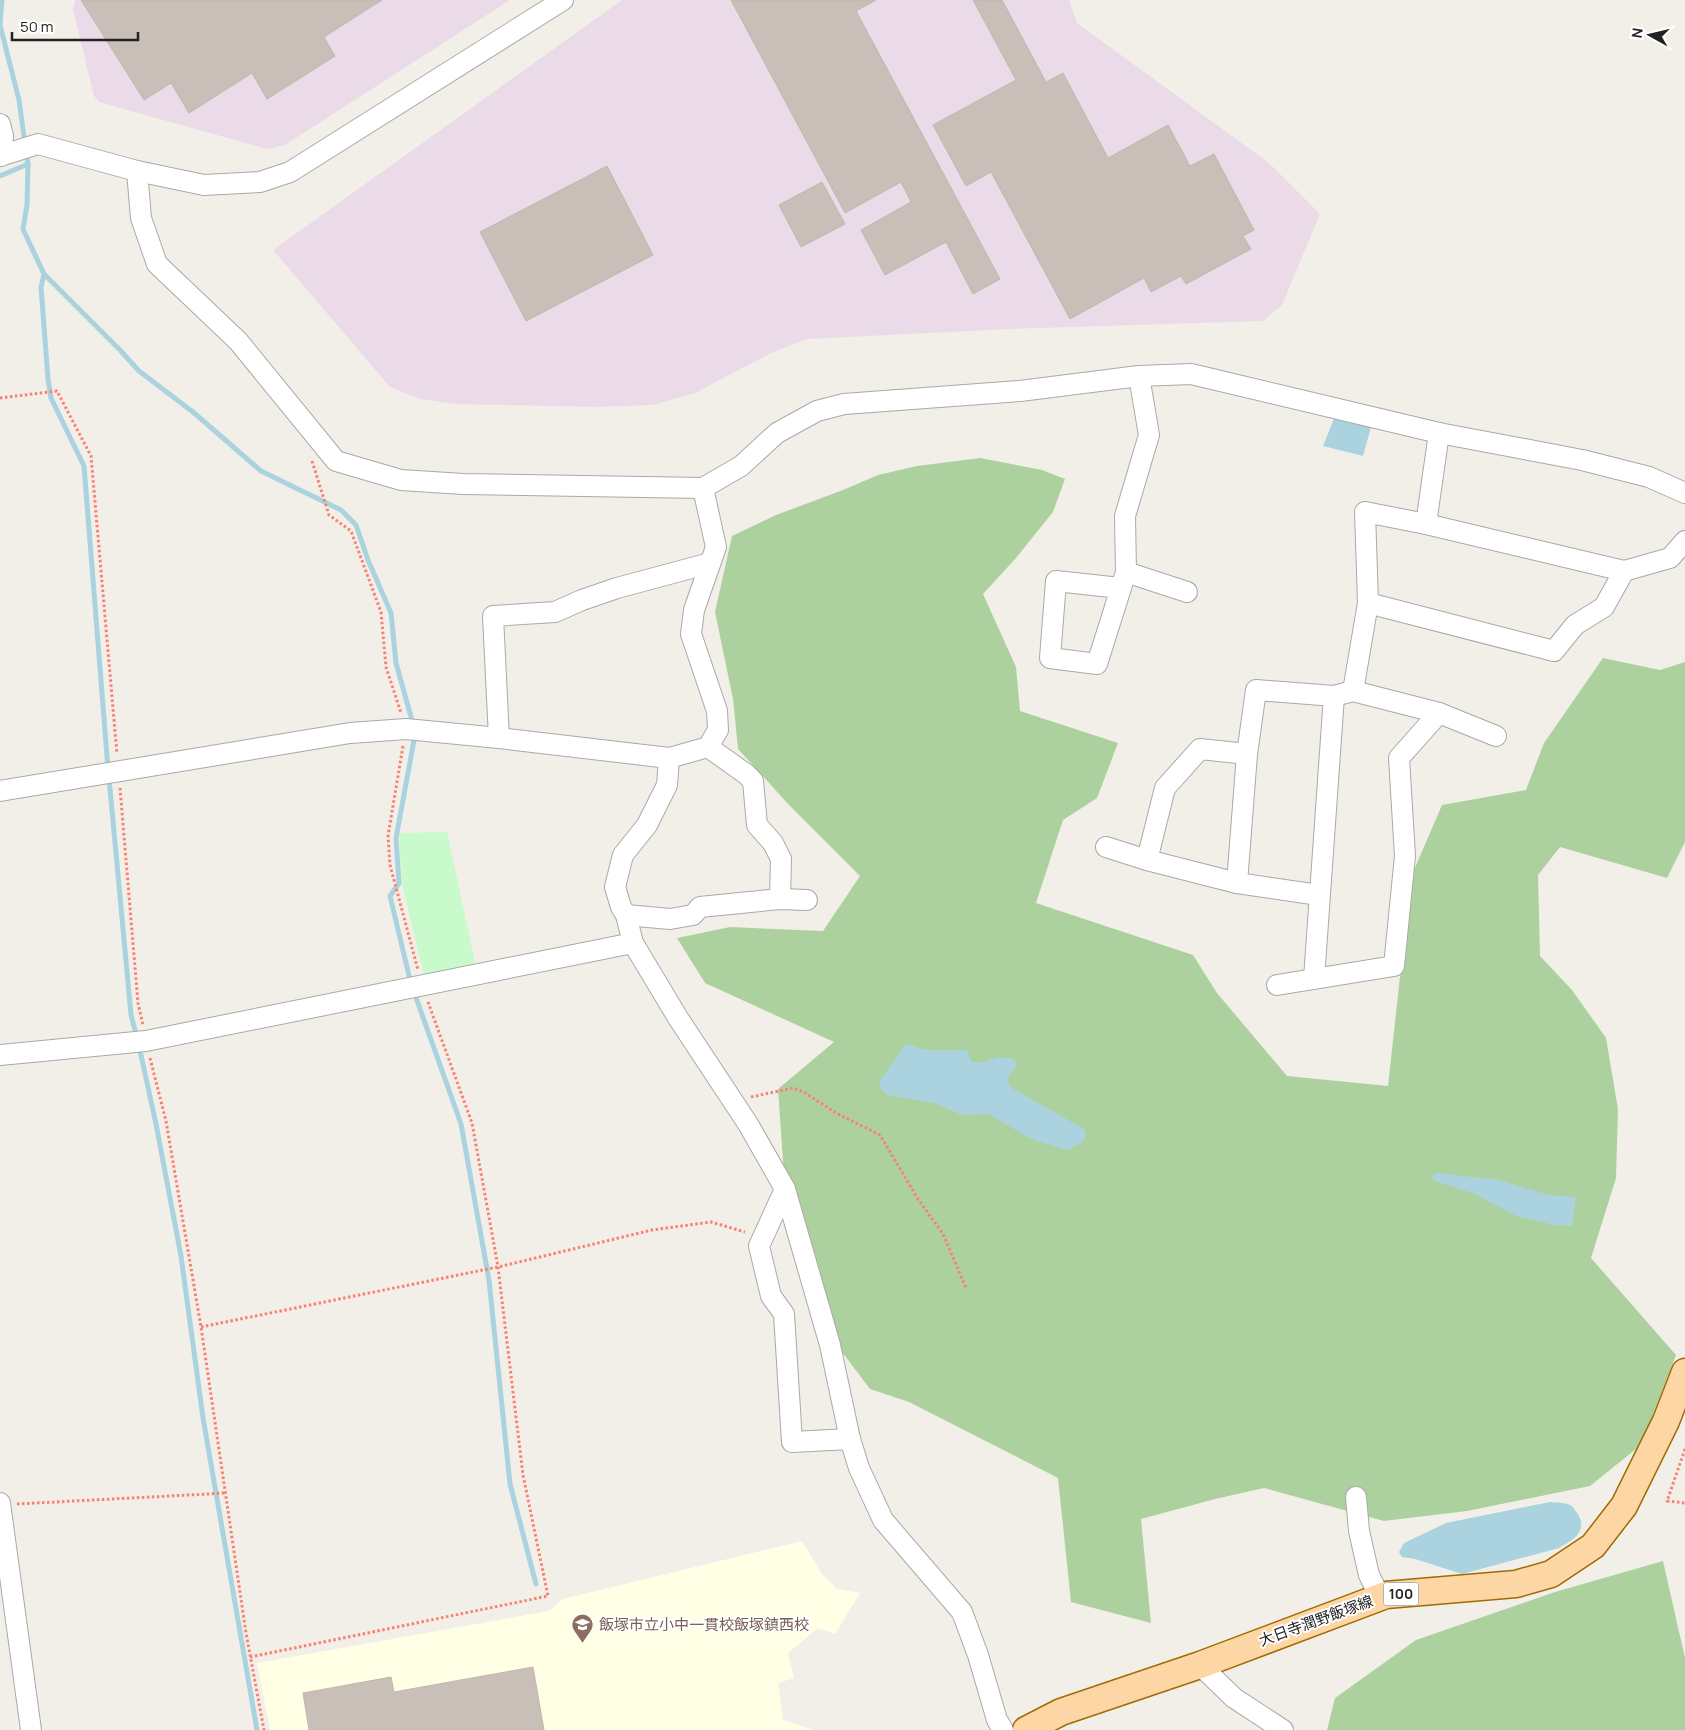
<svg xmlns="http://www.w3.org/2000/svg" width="1685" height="1730" font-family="Manrope,'Noto Sans JP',sans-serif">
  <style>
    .industrial { fill: #ebdbe8 }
    .education { fill: #ffffe5 }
    .forest { fill: #add19e }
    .park { fill: #c8facc }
    .water { fill: #aad3df }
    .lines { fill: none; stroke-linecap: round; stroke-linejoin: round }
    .stream { stroke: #aad3df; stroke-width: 5 }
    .building { fill: #c7bfb8; stroke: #c4b6ab }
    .minor-casing { stroke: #a9a9a9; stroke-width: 22 }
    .major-casing { stroke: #a06b00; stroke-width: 29 }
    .path { stroke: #fa8072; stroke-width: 3; stroke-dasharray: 2.5 2.5; stroke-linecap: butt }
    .minor { stroke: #fff; stroke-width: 20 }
    .major { stroke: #fcd6a4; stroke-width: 26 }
    .labels { text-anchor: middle; stroke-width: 4; stroke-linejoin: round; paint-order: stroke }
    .shield { fill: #fff; stroke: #646464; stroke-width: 1 }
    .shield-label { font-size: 14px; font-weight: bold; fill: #222 }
    .street-label { font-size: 15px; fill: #222; stroke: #fff }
    .education-label { font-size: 15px; fill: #785e54; stroke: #fff; text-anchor: start }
  </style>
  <rect width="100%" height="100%" fill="#f2efe9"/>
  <g class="industrial">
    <polygon points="75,0 510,0 285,145 267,149 99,102 94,96 73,10"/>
    <polygon points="622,0 1069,0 1077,23 1269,163 1320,214 1282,305 1263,321 1012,329 807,339 771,353 695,393 653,405 595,407 456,404 420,399 390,387 273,250"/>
  </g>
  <polygon class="education" points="802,1541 822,1574 837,1589 860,1593 835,1634 818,1628 788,1653 794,1678 778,1683 783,1720 814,1730 270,1730 257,1663 549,1611 563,1599"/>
  <g class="forest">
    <polygon points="980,458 1042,470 1065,479 1053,512 1016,558 983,594 1016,667 1020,711 1118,743 1097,798 1063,820 1036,903 1193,955 1217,993 1287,1076 1388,1086 1411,877 1442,805 1526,790 1544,743 1603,658 1660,670 1685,662 1685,842 1667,878 1560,847 1538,875 1540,956 1572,990 1606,1038 1618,1109 1616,1178 1591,1258 1676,1355 1641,1445 1590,1486 1467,1511 1384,1521 1264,1488 1215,1499 1141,1519 1151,1623 1071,1602 1058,1478 909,1402 870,1389 823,1327 785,1189 778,1089 834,1042 705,983 677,938 730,927 823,931 860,876 790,806 738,749 733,699 715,612 732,536 776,515 843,490 878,475 917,466"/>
    <polygon points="1663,1561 1685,1658 1685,1730 1327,1730 1335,1698 1416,1640 1555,1592"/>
  </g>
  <polygon class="park" points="447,832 476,967 428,977 423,972 402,884 399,833"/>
  <g class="water">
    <polygon points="1335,416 1371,427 1363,456 1323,446"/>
    <polygon points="906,1044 925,1050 967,1050 971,1061 979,1063 999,1057 1014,1059 1017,1065 1009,1075 1008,1083 1013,1089 1084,1129 1086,1136 1081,1143 1067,1150 1031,1139 989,1114 962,1115 934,1103 887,1095 879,1086 881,1079"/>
    <polygon points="1437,1173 1498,1180 1549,1195 1576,1197 1572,1226 1555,1225 1517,1216 1473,1193 1435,1181 1431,1177"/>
    <path d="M1550,1502C1555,1503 1565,1502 1570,1505C1573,1506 1576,1512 1578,1514C1588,1532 1573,1540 1559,1548L1462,1574L1415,1559L1402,1557L1399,1552L1404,1543L1446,1523Z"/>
  </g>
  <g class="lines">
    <g class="stream">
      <polyline points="2,0 0,25 19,100 25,144"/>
      <polyline points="26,153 28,164 27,205 23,229 44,274 120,350 139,371 193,412 261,471 341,510 356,525 368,560 391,613 396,663 413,724"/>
      <polyline points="0,176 28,164"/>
      <polyline points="44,274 41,287 48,379 51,398 84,466 108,769"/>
      <polyline points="109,778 131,1015 137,1038"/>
      <polyline points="411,984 390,896 399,883 396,838 415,735"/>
      <polyline points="414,992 461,1124 489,1280 510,1484 536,1584"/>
      <polyline points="139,1046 156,1124 181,1256 203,1418 257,1730"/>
    </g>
  </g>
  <g class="building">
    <polygon points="81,0 382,0 324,37 335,56 267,99 252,73 189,113 171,83 144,100"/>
    <polygon points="731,0 876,0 856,11 1000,279 973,294 946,242 885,275 861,230 911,202 901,182 845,213"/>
    <polygon points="973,0 1002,0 1046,82 1063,73 1108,158 1168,125 1190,166 1214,154 1254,230 1243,236 1251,249 1186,284 1181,276 1151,292 1144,278 1070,319 991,172 966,186 933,125 1016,80"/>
    <polygon points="607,166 653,255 526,321 480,232"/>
    <polygon points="822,182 845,224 801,247 779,205"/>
    <polygon points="533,1667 544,1730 309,1730 303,1693 391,1677 394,1692"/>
  </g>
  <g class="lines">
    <defs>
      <g id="minor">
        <polyline points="0,124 3,136 1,156"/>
        <polyline points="0,156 38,144 137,171 204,185 260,182 290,172 563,0"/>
        <polyline points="137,171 141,218 157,264 238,341 336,461 401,480 463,484 703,488 741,466 777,433 817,411 844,404 1020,391 1139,376 1191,374 1439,433 1582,460 1649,477 1685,493"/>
        <polyline points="1426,524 1624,571"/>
        <polyline points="1126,572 1187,592"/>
        <polyline points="1120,588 1056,581 1050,658 1097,664 1126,572 1125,516 1149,435 1139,376"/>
        <polyline points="1368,603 1554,651 1575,625 1604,607 1624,571 1670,558 1685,541"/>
        <polyline points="1353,691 1368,603 1365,512 1426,524 1439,433"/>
        <polyline points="499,738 493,616 555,612 582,600 617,588 710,563"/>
        <polyline points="708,747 746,774 753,781 757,825 773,843 781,859 780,899"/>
        <polyline points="669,758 667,785 647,825 623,855 615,887 621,907 626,915 633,943 678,1018 748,1124 785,1189 830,1345 850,1439 859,1468 883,1520 962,1612 978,1655 997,1720 1003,1730"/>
        <polyline points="0,791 350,733 406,729 499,738 669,758 708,747 718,730 717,711 691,634 694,610 716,547 703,488"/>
        <polyline points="1106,847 1147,860 1237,883 1319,895"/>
        <polyline points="1147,860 1165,788 1200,749 1247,754"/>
        <polyline points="1237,883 1247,754 1256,690 1334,696"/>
        <polyline points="626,915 670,919 693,915 700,907 780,899 807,900"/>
        <polyline points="1314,979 1334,696 1353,691 1439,713 1496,736"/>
        <polyline points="1277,985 1394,966 1405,856 1399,758 1439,713"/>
        <polyline points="0,1055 146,1041 633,943"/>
        <polyline points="785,1189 759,1246 771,1296 784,1314 792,1442 850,1439"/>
        <polyline points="1356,1497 1359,1531 1369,1575 1380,1597"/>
        <polyline points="0,1503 31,1730"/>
        <polyline points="1200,1665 1234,1698 1283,1730"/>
      </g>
      <polyline id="major" points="1026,1730 1061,1712 1200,1665 1386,1595 1516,1584 1551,1574 1593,1546 1624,1506 1666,1421 1685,1372"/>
    </defs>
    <use href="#minor" class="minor-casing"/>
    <use href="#major" class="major-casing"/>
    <g class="path">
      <polyline points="0,398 57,391 91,456 117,754"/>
      <polyline points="312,461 329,515 351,531 381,612 386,667 401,713"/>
      <polyline points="403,746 388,836 390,865 418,970"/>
      <polyline points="120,788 138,1003 143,1025"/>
      <polyline points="150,1058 166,1121 201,1327 246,1633 264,1730"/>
      <polyline points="751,1097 793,1088 804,1092 836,1113 880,1135 918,1199 943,1234 966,1288"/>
      <polyline points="201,1327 498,1267 652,1230 711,1222 745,1232"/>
      <polyline points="1685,1449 1667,1501 1685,1503"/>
      <polyline points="17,1504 226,1493"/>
      <polyline points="250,1657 548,1596 523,1475 498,1267 472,1123 428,1002"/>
    </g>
    <use href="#minor" class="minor"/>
    <use href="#major" class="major"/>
  </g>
  <defs>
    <symbol id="school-pin" viewBox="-11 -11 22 30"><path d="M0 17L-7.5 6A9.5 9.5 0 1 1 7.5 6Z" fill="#8d6e63" stroke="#fff"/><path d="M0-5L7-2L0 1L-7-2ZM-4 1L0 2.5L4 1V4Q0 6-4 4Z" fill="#fff"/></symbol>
  </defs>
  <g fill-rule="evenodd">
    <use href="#school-pin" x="570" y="1612" width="25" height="34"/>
  </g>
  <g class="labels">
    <rect class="shield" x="1383.5" y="1582.5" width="35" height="23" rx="4"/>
    <g class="shield-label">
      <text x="1401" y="1599">100</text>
    </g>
    <g class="street-label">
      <text transform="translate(1316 1621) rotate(-20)" y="5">大日寺潤野飯塚線</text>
    </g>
    <g class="education-label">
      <text x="599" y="1630">飯塚市立小中一貫校飯塚鎮西校</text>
    </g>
  </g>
  <g transform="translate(1650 35) rotate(278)" stroke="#ffffff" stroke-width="4" paint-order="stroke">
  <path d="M0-4L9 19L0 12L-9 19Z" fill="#222222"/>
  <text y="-8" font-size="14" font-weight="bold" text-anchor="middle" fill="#222222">N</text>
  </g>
  <path d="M12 32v8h126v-8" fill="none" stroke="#222222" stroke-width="2.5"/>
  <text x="20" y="32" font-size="15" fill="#222222" stroke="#ffffff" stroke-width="4" paint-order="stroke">50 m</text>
</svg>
